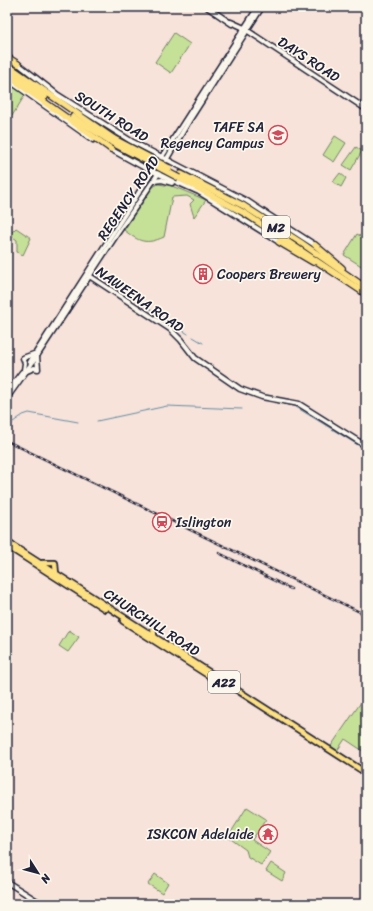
<svg xmlns="http://www.w3.org/2000/svg" width="373" height="911" font-family="Sriracha,sans-serif">
  <style>
    .green { fill: #c5e097; stroke: #748169 }
    .lines { fill: none; stroke-linecap: round; stroke-linejoin: round }
    .stream { stroke: #628ca6; stroke-width: 1 }
    .secondary-casing { stroke: #22223b; stroke-width: 7 }
    .primary-casing { stroke: #22223b; stroke-width: 8 }
    .highway-casing { stroke: #22223b; stroke-width: 8 }
    .secondary { stroke: #fbf7ec; stroke-width: 4 }
    .primary { stroke: #fde080; stroke-width: 4.5 }
    .highway { stroke: #fde080; stroke-width: 5.5 }
    .rail-casing { stroke: #22223b; stroke-width: 2.5 }
    .rail { stroke: #fbf7ec; stroke-width: 1; stroke-dasharray: 3; stroke-linecap: butt }
    .highway-bridge-casing { stroke: #22223b; stroke-width: 8; stroke-linecap: butt }
    .highway-bridge { stroke: #fde080; stroke-width: 5.5 }
    .labels { text-anchor: middle; stroke-width: 3.5; stroke-linejoin: round; paint-order: stroke }
    .shield { fill: #fbf7ec; stroke: #636270; stroke-width: 1 }
    .shield-label { font-size: 13px; font-weight: bold; fill: #22223b }
    .street-label { font-size: 14px; fill: #22223b; stroke: #fbf7ec }
    .poi-label { font-size: 14px; fill: #22223b; stroke: #fbf7ec; text-anchor: end }
  </style>
  <rect width="100%" height="100%" fill="#f7e3d9"/>
  <filter id="ink" filterUnits="userSpaceOnUse"><feTurbulence type="fractalNoise" baseFrequency=".025" numOctaves="2"/><feDisplacementMap in="SourceGraphic" scale="8" xChannelSelector="R" yChannelSelector="G"/><feConvolveMatrix kernelMatrix="1 2 1 2 8 2 1 2 1" color-interpolation-filters="sRGB"/></filter>
  <g filter="url(#ink)">
    <g class="green">
      <polygon points="174,33 190,44 171,73 155,62"/>
      <polygon points="7,81 25,95 12,116 7,119"/>
      <polygon points="335,136 346,143 334,162 323,155"/>
      <polygon points="356,147 362,151 351,170 343,165"/>
      <polygon points="340,173 346,178 341,187 333,182"/>
      <path d="M158,184L172,186L206,200L194,217L190,204L194,200L187,196L172,197L164,237C146,245 139,242 124,230L153,187Z"/>
      <polygon points="16,228 31,238 23,255 17,252 17,240 10,235 10,234"/>
      <polygon points="357,234 366,239 366,269 344,255"/>
      <polygon points="69,630 79,637 68,652 59,646"/>
      <polygon points="366,695 366,753 345,739 337,751 331,746"/>
      <polygon points="247,807 266,819 252,840 270,852 261,865 248,857 246,850 228,837"/>
      <polygon points="271,863 286,873 282,881 266,871"/>
      <polygon points="155,874 168,883 162,893 148,884"/>
    </g>
    <g class="lines">
      <g class="stream">
        <polyline points="98,274 188,334"/>
        <polyline points="193,337 203,343"/>
        <polyline points="296,407 366,450"/>
        <polyline points="97,421 167,406 242,409"/>
        <polyline points="13,422 23,415 29,413 78,422"/>
      </g>
      <defs>
        <g id="secondary">
          <polyline points="207,7 232,24"/>
          <polyline points="231,22 242,27 366,109"/>
          <polyline points="17,63 58,95 131,141 247,201 315,245"/>
          <polyline points="7,79 93,140"/>
          <polyline points="110,149 145,168 199,192 279,242"/>
          <polyline points="154,181 162,180 172,183"/>
          <polyline points="88,275 170,329 181,340 195,358 240,389 262,397 299,404 366,446"/>
          <polyline points="30,362 258,7"/>
          <polyline points="24,370 25,363 23,358 34,354"/>
          <polyline points="27,371 34,368 38,369 37,356"/>
          <polyline points="7,392 22,372"/>
          <polyline points="7,398 37,356 117,234 158,174 189,121 262,7"/>
          <polyline points="7,882 42,904"/>
        </g>
        <g id="primary">
          <polyline points="7,542 366,773"/>
          <polyline points="7,546 105,609"/>
          <polyline points="42,563 55,563 56,574"/>
          <polyline points="123,621 214,679"/>
          <polyline points="153,624 154,636"/>
        </g>
        <g id="highway">
          <polyline points="7,57 18,64"/>
          <polyline points="7,65 114,139"/>
          <polyline points="9,71 10,77 30,92 111,149"/>
          <polyline points="14,75 45,97"/>
          <polyline points="73,117 113,143"/>
          <polyline points="181,174 244,206 300,242 366,288"/>
          <polyline points="179,178 246,214 366,294"/>
          <polyline points="279,242 313,262"/>
          <polyline points="315,245 342,268"/>
        </g>
      </defs>
      <use href="#secondary" class="secondary-casing"/>
      <use href="#primary" class="primary-casing"/>
      <use href="#highway" class="highway-casing"/>
      <use href="#secondary" class="secondary"/>
      <use href="#primary" class="primary"/>
      <use href="#highway" class="highway"/>
      <defs>
        <g id="rail">
          <polyline points="7,441 366,615"/>
          <polyline points="219,553 291,589"/>
        </g>
      </defs>
      <use href="#rail" class="rail-casing"/>
      <use href="#rail" class="rail"/>
      <defs>
        <g id="highway-bridge">
          <polyline points="114,139 169,168"/>
          <polyline points="113,143 179,178"/>
        </g>
      </defs>
      <use href="#highway-bridge" class="highway-bridge-casing"/>
      <use href="#highway-bridge" class="highway-bridge"/>
    </g>
  </g>
  <defs>
    <symbol id="university-ring" viewBox="-11 -11 22 22"><circle r="9.5" fill="#fbf7ec" stroke="#d1495b" stroke-width="1.5"/><path d="M0-5L7-2L0 1L-7-2ZM-4 1L0 2.5L4 1V4Q0 6-4 4Z" fill="#d1495b"/></symbol>
    <symbol id="building-ring" viewBox="-11 -11 22 22"><circle r="9.5" fill="#fbf7ec" stroke="#d1495b" stroke-width="1.5"/><path d="M-4-6H4V6H1V3H-1V6H-4ZM-2.5-4.3h1.7v1.8h-1.7ZM.8-4.3h1.7v1.8H.8ZM-2.5-1h1.7V.8h-1.7ZM.8-1h1.7V.8H.8Z" fill="#d1495b"/></symbol>
    <symbol id="station-ring" viewBox="-11 -11 22 22"><circle r="9.5" fill="#fbf7ec" stroke="#d1495b" stroke-width="1.5"/><path d="M-3-6H3Q5-6 5-4V2Q5 4 3 4L4.5 6H3L1.5 4h-3L-3 6H-4.5L-3 4Q-5 4-5 2V-4Q-5-6-3-6ZM-3.5-4v3h7v-3ZM-3.5 1v1.5H-2V1ZM2 1v1.5H3.5V1Z" fill="#d1495b"/></symbol>
    <symbol id="temple-ring" viewBox="-11 -11 22 22"><circle r="9.5" fill="#fbf7ec" stroke="#d1495b" stroke-width="1.5"/><path d="M0-6L5-2H3V0L6.5 2.5H4V6H1.5V3h-3V6H-4V2.5H-6.5L-3 0V-2H-5Z" fill="#d1495b"/></symbol>
  </defs>
  <g fill-rule="evenodd">
    <use href="#university-ring" x="267" y="124" width="22" height="22"/>
    <use href="#building-ring" x="192" y="263" width="22" height="22"/>
    <use href="#station-ring" x="151" y="511" width="22" height="22"/>
    <use href="#temple-ring" x="257" y="823" width="22" height="22"/>
  </g>
  <g class="labels">
    <g class="shield">
      <rect x="262" y="216" width="28" height="22" rx="3"/>
      <rect x="208" y="671" width="32" height="22" rx="3"/>
    </g>
    <g class="shield-label">
      <text x="276" y="232">M2</text>
      <text x="224" y="687">A22</text>
    </g>
    <g class="street-label">
      <text transform="translate(309 59) rotate(33)" y="5">DAYS ROAD</text>
      <text transform="translate(112 116) rotate(32)" y="5">SOUTH ROAD</text>
      <text transform="translate(128 198) rotate(-56)" y="5">REGENCY ROAD</text>
      <text transform="translate(140 299) rotate(35)" y="5">NAWEENA ROAD</text>
      <text transform="translate(152 622) rotate(33)" y="5">CHURCHILL ROAD</text>
    </g>
    <g class="poi-label">
      <text x="264" y="132">TAFE SA<tspan x="264" dy="16">Regency Campus</tspan></text>
      <text x="217" y="279" text-anchor="start">Coopers Brewery</text>
      <text x="176" y="527" text-anchor="start">Islington</text>
      <text x="254" y="839">ISKCON Adelaide</text>
    </g>
  </g>
  <rect width="373" height="911" fill="none" stroke="#fbf7ec" stroke-width="24"/>
  <rect x="12" y="12" width="349" height="887" fill="none" stroke="#22223b" stroke-width="1.5" filter="url(#ink)"/>
  <g transform="translate(38 873) rotate(126)" stroke="#fbf7ec" stroke-width="3" paint-order="stroke">
  <path d="M0-3L7 15L0 10L-7 15Z" fill="#22223b"/>
  <text y="-6" font-size="11" font-weight="bold" text-anchor="middle" fill="#22223b">N</text>
  </g>
</svg>
